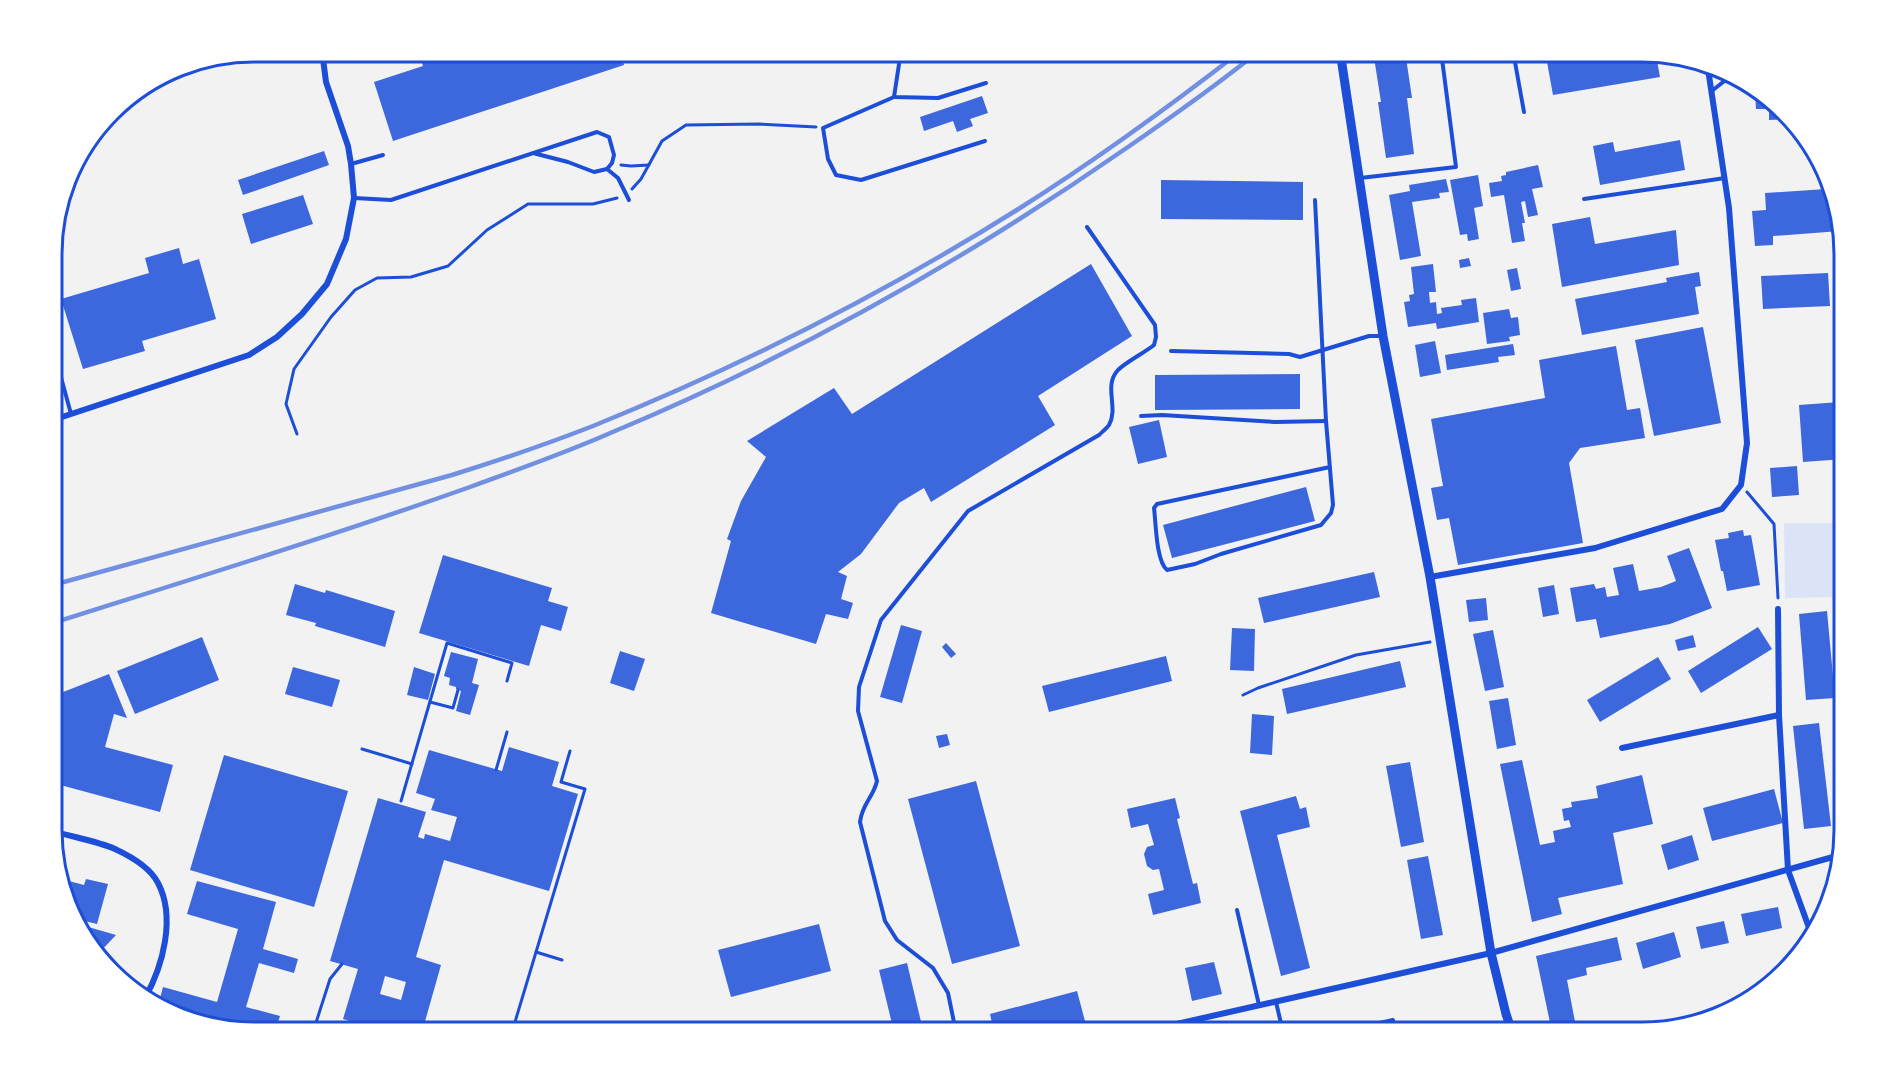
<svg xmlns="http://www.w3.org/2000/svg" width="1895" height="1083" font-family="Cabin,sans-serif">
  <style>
    .green { fill: #dbe4f7 }
    .building { fill: #3d67dc; fill-rule: evenodd }
    .lines { fill: none; stroke-linecap: round; stroke-linejoin: round }
    .path { stroke: #1d4ed8; stroke-width: 3 }
    .service { stroke: #1d4ed8; stroke-width: 4 }
    .minor { stroke: #1d4ed8; stroke-width: 6 }
    .tertiary { stroke: #1d4ed8; stroke-width: 9 }
    .rail { stroke: #7290e2; stroke-width: 4.5 }
    .rim { fill: none; stroke: #1d4ed8; stroke-width: 3 }
  </style>
  <rect width="100%" height="100%" fill="#f2f2f2"/>
  <polygon class="green" points="1784,523 1839,523 1840,597 1785,598"/>
  <g class="building">
    <polygon points="407,51 433,51 429,57 431,63 468,51 570,51 573,60 599,51 620,51 624,65 393,141 374,82 423,66 421,60 413,57"/>
    <polygon points="1373,51 1405,51 1412,98 1407,98 1414,154 1386,158 1378,102 1381,102"/>
    <polygon points="1545,51 1642,51 1656,55 1660,77 1553,95"/>
    <polygon points="1755,90 1787,119 1769,120 1769,109 1756,109"/>
    <polygon points="982,96 988,113 970,119 973,126 957,132 953,121 924,131 920,117"/>
    <polygon points="1680,140 1685,170 1600,185 1593,146 1613,142 1615,152"/>
    <polygon points="324,151 329,165 243,195 238,180"/>
    <polygon points="1538,165 1543,187 1532,189 1538,215 1528,217 1525,201 1521,202 1525,223 1522,223 1525,241 1512,243 1504,195 1491,197 1489,183 1502,181 1501,176 1506,175 1506,172"/>
    <polygon points="1478,175 1483,206 1474,208 1479,239 1468,241 1467,234 1460,235 1450,180"/>
    <polygon points="1446,179 1449,192 1439,193 1440,198 1412,202 1421,256 1400,260 1389,195 1410,191 1409,185"/>
    <polygon points="1161,180 1303,182 1303,220 1161,219"/>
    <polygon points="1826,189 1840,231 1773,236 1773,245 1755,246 1752,211 1766,210 1765,193"/>
    <polygon points="303,195 313,224 251,244 242,214"/>
    <polygon points="1590,217 1595,244 1676,230 1679,265 1562,287 1552,224"/>
    <polygon points="179,248 183,264 199,259 216,319 142,341 145,351 83,369 61,299 149,273 145,258"/>
    <polygon points="1469,258 1471,266 1460,268 1459,260"/>
    <polygon points="1091,264 1132,336 1038,396 1055,425 931,502 924,488 899,503 861,554 838,572 847,576 841,599 853,603 848,619 826,614 816,644 711,613 731,541 727,539 741,501 766,457 747,441 834,388 852,414"/>
    <polygon points="1433,264 1436,292 1429,292 1430,303 1436,302 1437,314 1442,313 1441,308 1462,305 1461,300 1476,298 1479,322 1437,329 1436,323 1408,327 1404,302 1410,301 1409,295 1414,294 1411,267"/>
    <polygon points="1517,268 1521,289 1511,291 1507,270"/>
    <polygon points="1699,272 1701,286 1695,287 1699,314 1582,335 1575,299 1667,282 1666,278"/>
    <polygon points="1828,273 1830,306 1763,309 1761,276"/>
    <polygon points="1509,309 1511,318 1518,317 1520,335 1509,337 1510,341 1487,344 1483,313"/>
    <polygon points="1703,327 1721,423 1654,436 1635,340"/>
    <polygon points="1435,341 1441,373 1420,377 1415,345"/>
    <polygon points="1513,344 1515,355 1498,357 1499,362 1447,370 1445,355"/>
    <polygon points="1616,346 1627,410 1640,408 1645,438 1580,448 1569,463 1583,543 1458,565 1449,518 1437,520 1431,488 1443,486 1431,419 1545,398 1539,360"/>
    <polygon points="1300,374 1300,409 1155,410 1155,375"/>
    <polygon points="1840,402 1844,459 1803,462 1799,405"/>
    <polygon points="1159,420 1167,457 1138,464 1129,427"/>
    <polygon points="1797,466 1799,495 1772,497 1770,468"/>
    <polygon points="1306,487 1315,521 1172,558 1163,525"/>
    <polygon points="1743,530 1744,536 1751,535 1760,585 1727,591 1723,571 1721,571 1715,540 1729,538 1728,533"/>
    <polygon points="1689,548 1712,608 1670,624 1600,638 1596,619 1576,622 1570,588 1594,584 1596,589 1605,587 1607,597 1619,595 1613,568 1633,564 1639,591 1661,587 1676,581 1667,556"/>
    <polygon points="443,555 552,588 548,601 568,607 561,631 541,625 529,666 419,633"/>
    <polygon points="1374,572 1380,597 1264,623 1258,598"/>
    <polygon points="295,584 325,593 326,590 395,611 385,647 315,626 316,623 286,615"/>
    <polygon points="1554,585 1559,614 1543,617 1538,588"/>
    <polygon points="1486,598 1488,620 1469,622 1466,600"/>
    <polygon points="1827,611 1835,698 1806,700 1799,614"/>
    <polygon points="901,625 922,631 902,703 880,697"/>
    <polygon points="1758,627 1772,649 1701,693 1688,671"/>
    <polygon points="1232,628 1255,629 1254,671 1230,670"/>
    <polygon points="1493,630 1504,687 1485,691 1473,634"/>
    <polygon points="1693,635 1696,647 1678,651 1675,640"/>
    <polygon points="202,637 219,680 135,714 117,671"/>
    <polygon points="946,643 956,654 951,658 942,647"/>
    <polygon points="620,651 645,659 634,691 610,683"/>
    <polygon points="451,652 478,659 472,683 479,685 470,715 456,711 461,691 456,689 456,687 449,685 450,678 444,676"/>
    <polygon points="1166,656 1172,681 1049,712 1042,686"/>
    <polygon points="1658,657 1671,679 1600,722 1587,700"/>
    <polygon points="1400,661 1406,687 1287,714 1282,689"/>
    <polygon points="293,667 340,680 332,707 285,694"/>
    <polygon points="414,667 435,674 428,700 407,695"/>
    <polygon points="109,674 127,718 114,714 105,747 173,765 160,812 53,783 53,696"/>
    <polygon points="1508,698 1516,745 1497,749 1489,701"/>
    <polygon points="1252,714 1274,716 1272,755 1250,753"/>
    <polygon points="1819,723 1831,826 1804,829 1793,726"/>
    <polygon points="947,734 950,745 939,748 936,736"/>
    <path d="M509,747L559,762L552,786L578,794L549,891L444,860L416,957L441,965L422,1032H386L343,1019L358,969L330,961L378,798L426,812L418,837L424,839L425,834L450,841L457,817L431,810L435,799L416,793L429,750L502,771ZM385,976L406,982L401,1000L380,994Z"/>
    <polygon points="224,755 348,791 314,907 190,870"/>
    <polygon points="1522,760 1540,845 1555,842 1553,831 1571,827 1569,820 1564,821 1562,809 1572,807 1571,802 1598,798 1596,786 1642,775 1653,824 1613,833 1623,884 1558,898 1562,914 1532,922 1500,764"/>
    <polygon points="1410,762 1424,842 1401,847 1386,766"/>
    <polygon points="976,781 1020,946 952,964 908,799"/>
    <polygon points="1774,789 1783,823 1712,841 1703,808"/>
    <polygon points="1296,796 1300,809 1306,807 1310,827 1277,835 1310,968 1281,976 1240,811"/>
    <polygon points="1175,798 1180,818 1177,819 1193,884 1197,883 1201,903 1153,915 1148,894 1164,890 1159,869 1153,870 1147,866 1144,854 1147,847 1154,845 1148,824 1131,828 1127,809"/>
    <polygon points="1692,835 1699,860 1668,870 1661,845"/>
    <polygon points="1428,856 1443,935 1421,939 1407,860"/>
    <polygon points="61,879 84,885 86,879 108,884 97,924 76,919 79,907 71,905"/>
    <polygon points="197,881 276,902 263,949 298,959 294,973 259,963 246,1007 280,1016 275,1032 253,1032 158,1006 163,987 217,1002 238,929 187,914"/>
    <polygon points="1778,907 1782,928 1746,936 1741,914"/>
    <polygon points="1724,921 1729,943 1701,949 1696,927"/>
    <polygon points="78,924 116,935 98,954 85,942"/>
    <polygon points="819,924 831,971 731,997 718,950"/>
    <polygon points="1674,932 1681,957 1643,969 1636,943"/>
    <polygon points="1617,937 1622,960 1586,968 1587,975 1567,980 1577,1032 1552,1032 1536,956"/>
    <polygon points="1214,962 1222,994 1192,1001 1185,968"/>
    <polygon points="907,963 923,1030 923,1032 894,1032 879,970"/>
    <polygon points="1077,991 1085,1021 1044,1032 994,1032 990,1014"/>
  </g>
  <g class="lines">
    <g class="path">
      <polyline points="294,51 298,55 314,59"/>
      <polyline points="333,57 343,51"/>
      <polyline points="621,165 631,166 649,165"/>
      <polyline points="632,189 641,179 662,141 686,125 759,124 816,127"/>
      <polyline points="297,434 286,404 294,369 331,317 355,290 377,278 411,277 448,266 487,230 528,204 593,204 617,198"/>
      <polyline points="1747,492 1774,524 1778,598"/>
      <polyline points="1243,695 1258,688 1356,655 1430,642"/>
      <polyline points="430,702 453,708 458,690"/>
      <polyline points="362,749 412,764"/>
      <polyline points="496,770 507,732"/>
      <polyline points="401,801 447,643 512,663 507,681"/>
      <polyline points="536,952 562,960"/>
      <polyline points="313,1032 330,979 342,964"/>
      <polyline points="512,1032 585,789 561,782 570,751"/>
    </g>
    <g class="service">
      <polyline points="901,51 894,97 938,98 986,83"/>
      <polyline points="1513,51 1524,112"/>
      <polyline points="1713,90 1732,75"/>
      <polyline points="894,97 823,128 828,159 836,175 861,180 985,141"/>
      <polyline points="351,164 383,155"/>
      <polyline points="607,169 618,178 629,200"/>
      <polyline points="1360,178 1456,167 1441,51"/>
      <polyline points="354,198 391,200 597,132 609,137 614,155 612,163 607,169 594,172 568,162 533,153"/>
      <polyline points="1584,199 1725,178"/>
      <path d="M1315,200L1326,421L1333,505L1331,513L1321,525L1221,554L1195,564L1167,570C1156,561 1156,523 1154,508L1157,504L1330,467"/>
      <polyline points="1171,351 1289,354 1300,357 1369,336 1382,336"/>
      <polyline points="59,370 71,414"/>
      <polyline points="1141,416 1162,415 1275,422 1326,421"/>
      <polyline points="1237,910 1259,1005"/>
      <polyline points="1276,1002 1283,1032"/>
      <path d="M956,1032L948,993L933,968L897,940L885,921L860,822C862,804 873,798 877,781L858,711L859,687L881,620L968,511L1099,435C1102,432 1107,428 1109,425C1119,407 1103,386 1118,370C1126,362 1144,353 1154,345L1156,337L1155,325L1087,227"/>
      <polyline points="1339,1032 1393,1020"/>
    </g>
    <g class="minor">
      <polyline points="166,73 200,62"/>
      <polyline points="53,420 249,355 277,337 302,314 327,284 346,239 354,198 351,164 348,146 326,82 322,51"/>
      <polyline points="1430,577 1595,548 1722,509 1741,485 1747,443 1729,208 1708,69"/>
      <polyline points="1778,609 1779,715"/>
      <polyline points="1622,748 1779,715 1788,870 1812,936"/>
      <path d="M53,831C72,837 97,841 115,849C130,856 150,867 158,883C176,917 163,966 145,998"/>
      <polyline points="1141,1032 1491,953 1840,855"/>
    </g>
    <polyline class="tertiary" points="1340,51 1383,336 1430,577 1491,953 1506,1014 1512,1032"/>
    <g class="rail">
      <path d="M53,585L452,475C500,460 547,444 593,426C741,366 885,293 1020,208C1096,160 1170,106 1241,51"/>
      <path d="M53,623C192,579 332,536 470,487C519,469 568,452 615,431C796,355 967,259 1128,147C1173,116 1217,85 1259,51"/>
    </g>
  </g>
  <path d="M0 0H1895V1083H0ZM254 62H1642A192 192 0 0 1 1834 254V830A192 192 0 0 1 1642 1022H254A192 192 0 0 1 62 830V254A192 192 0 0 1 254 62Z" fill="#fff" fill-rule="evenodd"/>
  <path class="rim" d="M254 62H1642A192 192 0 0 1 1834 254V830A192 192 0 0 1 1642 1022H254A192 192 0 0 1 62 830V254A192 192 0 0 1 254 62Z"/>
</svg>
